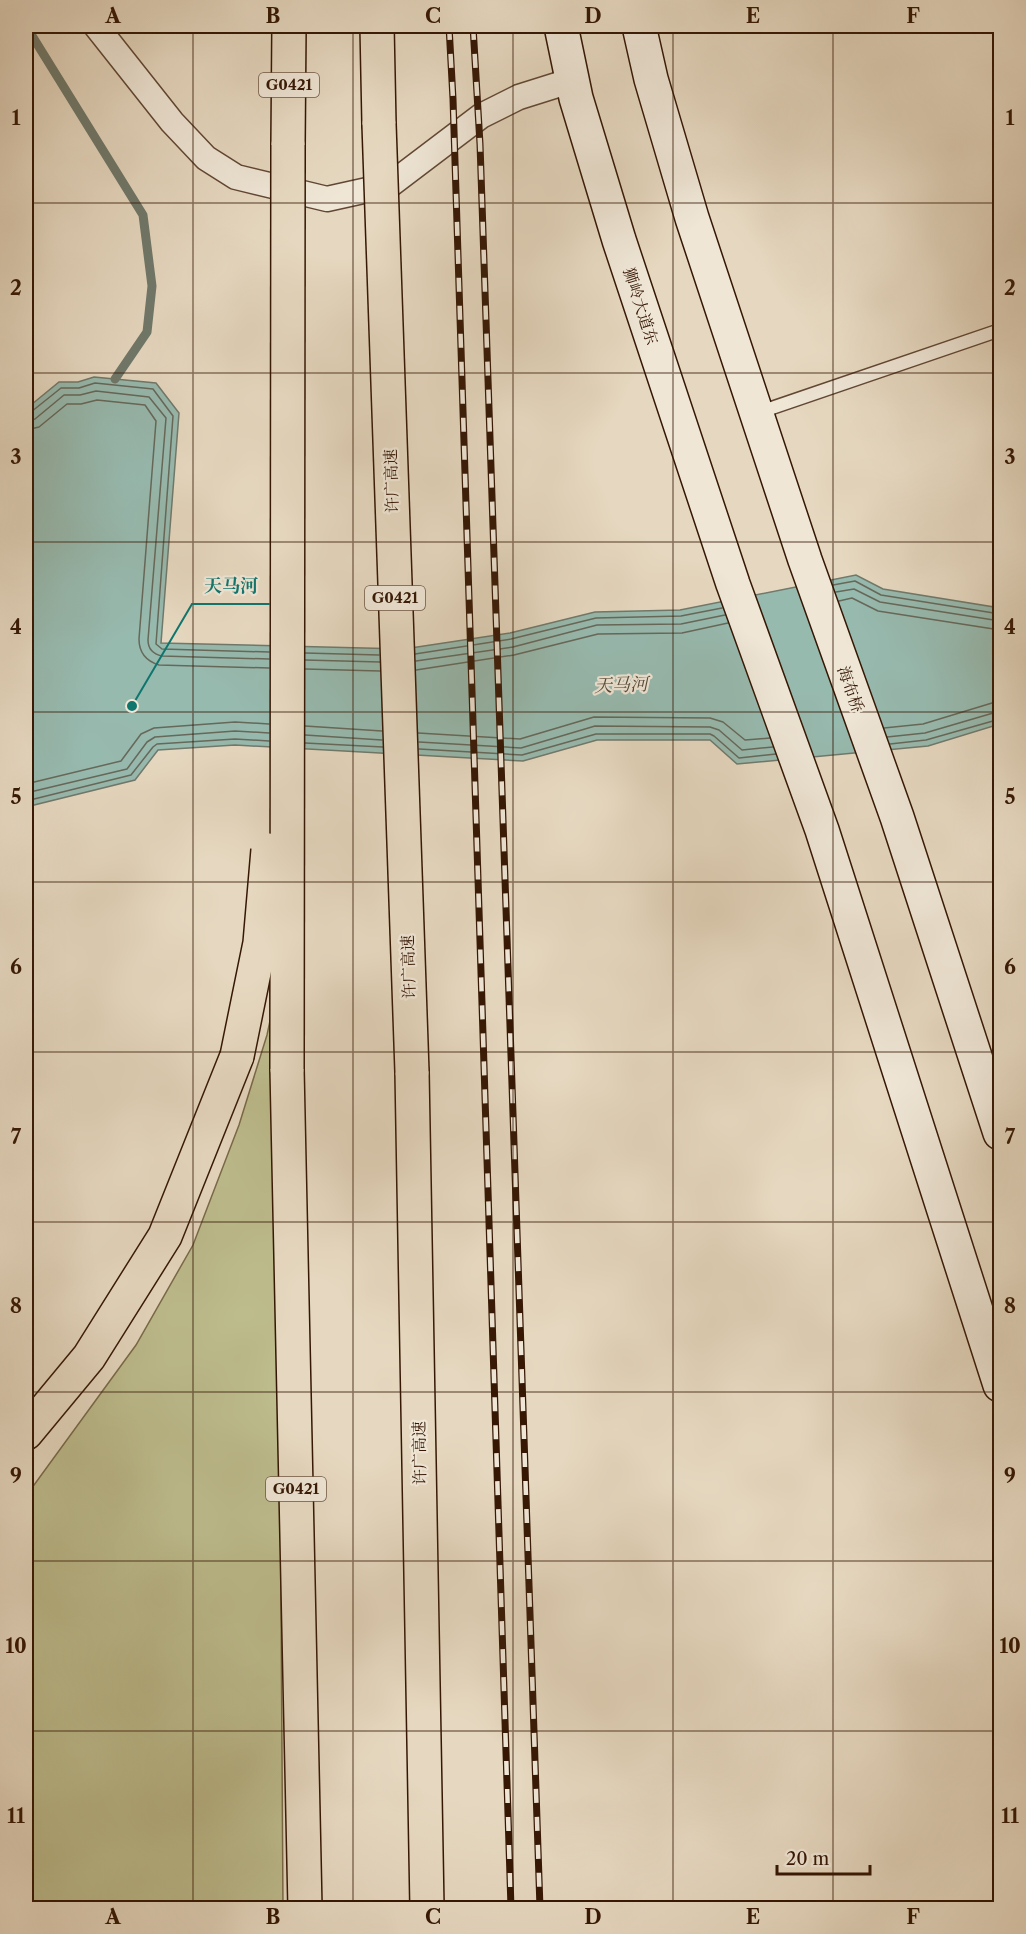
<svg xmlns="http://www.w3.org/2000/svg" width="1026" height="1934" font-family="'Libre Caslon Text','Noto Serif SC',serif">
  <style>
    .green { fill: #bdbc8d; stroke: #796a48; stroke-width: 1.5 }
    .water { fill: #97baaf; stroke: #70796b; stroke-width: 1.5 }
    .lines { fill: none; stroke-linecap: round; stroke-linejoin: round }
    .shore { stroke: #66685a; stroke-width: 1.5 }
    .stream { stroke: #70796b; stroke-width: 9 }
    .service-casing { stroke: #614733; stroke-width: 15 }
    .minor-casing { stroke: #614733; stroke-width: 27 }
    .secondary-casing { stroke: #351704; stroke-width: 36 }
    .motorway-casing { stroke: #351704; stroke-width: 36 }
    .service { stroke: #efe6d6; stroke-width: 12 }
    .minor { stroke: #efe6d6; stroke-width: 24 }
    .secondary { stroke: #efe6d6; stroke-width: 33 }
    .motorway { stroke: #e6d8c0; stroke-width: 33 }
    .rail-casing { stroke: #351704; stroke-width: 7 }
    .rail { stroke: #efe6d6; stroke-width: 4.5; stroke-dasharray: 14; stroke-linecap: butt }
    .motorway-bridge-casing { stroke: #351704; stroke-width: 36; stroke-linecap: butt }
    .motorway-bridge { stroke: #e6d8c0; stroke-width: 33 }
    .grid { fill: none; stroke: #351704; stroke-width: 1.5; stroke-opacity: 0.55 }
    .labels { text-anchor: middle; stroke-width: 4.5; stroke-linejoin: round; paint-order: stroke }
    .shield { fill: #efe6d6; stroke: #6d5543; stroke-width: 1.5 }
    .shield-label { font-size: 15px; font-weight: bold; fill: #351704 }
    .street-label { font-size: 16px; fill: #351704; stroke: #efe6d6 }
    .water-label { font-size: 18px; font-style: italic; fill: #524837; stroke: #efe6d6 }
    .leader { fill: none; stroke: #0f766e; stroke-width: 2 }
    .callout-dot { fill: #0f766e; stroke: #efe6d6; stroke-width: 2 }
    .callout-label { font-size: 18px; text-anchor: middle; font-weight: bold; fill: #0f766e; stroke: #efe6d6; stroke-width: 4.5; stroke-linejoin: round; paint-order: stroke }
    .neatline { fill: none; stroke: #351704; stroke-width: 2 }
    .grid-label { font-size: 20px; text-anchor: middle; font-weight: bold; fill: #351704 }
  </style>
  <rect width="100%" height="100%" fill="#e6d8c0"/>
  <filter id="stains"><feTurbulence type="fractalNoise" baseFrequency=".00333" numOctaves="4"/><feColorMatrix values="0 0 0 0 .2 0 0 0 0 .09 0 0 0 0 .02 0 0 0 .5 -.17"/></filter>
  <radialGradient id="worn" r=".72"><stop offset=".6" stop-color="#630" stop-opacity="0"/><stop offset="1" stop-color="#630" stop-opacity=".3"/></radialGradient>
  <polygon class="green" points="277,988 283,1908 26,1908 26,1496 136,1345 193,1245 239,1125 267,1035"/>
  <polygon class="water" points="94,377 156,383 179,413 161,643 404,649 510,633 595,612 680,610 856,575 883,589 1000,608 1000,724 928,746 737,764 710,740 597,740 523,761 235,745 158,750 135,780 26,807 26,409 59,382 78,382"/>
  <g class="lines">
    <g class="shore">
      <polyline points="26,414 31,412 61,388 79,388 95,383 153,389 173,416 156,644 162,649 269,652"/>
      <path d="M26,421L35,419L64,395H80L96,391L149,397L166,418L148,640C148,649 153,654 162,656L269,659"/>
      <path d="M26,430L39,427L67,404H81L97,400L145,405L156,421L139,639C139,653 146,661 159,665L269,668"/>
      <polyline points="833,585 855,581 881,595 1000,614"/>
      <polyline points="836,592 854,589 880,602 1000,621"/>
      <polyline points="839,601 852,598 878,611 1000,630"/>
      <polyline points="305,653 379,655"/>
      <polyline points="415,654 511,639 596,618 681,616 722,608"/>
      <polyline points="305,660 380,662"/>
      <polyline points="416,661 513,647 597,625 681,624 725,615"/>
      <polyline points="305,669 380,671"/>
      <polyline points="416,670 514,655 598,634 682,633 728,623"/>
      <polyline points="305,726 382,731"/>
      <polyline points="884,728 923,724 992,703 1000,702"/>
      <polyline points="418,733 520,739 594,717 710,718 723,722 745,740 770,738"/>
      <polyline points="305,735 382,740"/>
      <polyline points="887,737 925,733 1000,711"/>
      <polyline points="419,742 521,748 595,726 710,727 719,730 742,750 773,747"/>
      <polyline points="305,743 383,747"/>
      <polyline points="890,744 926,740 1000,719"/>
      <polyline points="419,749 522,755 596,734 710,734 714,736 739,758 776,754"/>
      <polyline points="26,784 121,761 141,734 154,728 235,722 269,724"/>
      <polyline points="26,793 127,769 147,742 155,737 235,731 269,733"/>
      <polyline points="26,801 131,775 153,747 157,744 235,739 269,741"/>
    </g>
    <polyline class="stream" points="26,26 143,215 152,286 147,332 115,379"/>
    <defs>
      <polyline id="service" points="757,413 1000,330"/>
      <polyline id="minor" points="96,26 172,122 206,158 236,177 327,199 390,185 481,116 519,97 573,80"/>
      <g id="secondary">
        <polyline points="561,26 576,98 619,240 733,584 822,830 1000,1385"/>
        <polyline points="639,26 651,79 692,218 805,560 897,817 1000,1133"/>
      </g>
      <g id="motorway">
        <polyline points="377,26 379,124"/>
        <polyline points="288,145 289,26"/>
        <polyline points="287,1069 305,1908"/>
        <polyline points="412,1072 427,1908"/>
        <polyline points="26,1433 89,1357 165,1236 237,1056"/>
      </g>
    </defs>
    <use href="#service" class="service-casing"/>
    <use href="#minor" class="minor-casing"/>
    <use href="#secondary" class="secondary-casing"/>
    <use href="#motorway" class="motorway-casing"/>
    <use href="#service" class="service"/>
    <use href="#minor" class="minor"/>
    <use href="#secondary" class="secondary"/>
    <use href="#motorway" class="motorway"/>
    <defs>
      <g id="rail">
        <polyline points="449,26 453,99 511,1908"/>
        <polyline points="473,26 480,144 540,1908"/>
      </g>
    </defs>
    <use href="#rail" class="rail-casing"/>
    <use href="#rail" class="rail"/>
    <defs>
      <g id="motorway-bridge">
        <polyline points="379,124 412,1072"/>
        <polyline points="237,1056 260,943 268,850"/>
        <polyline points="287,1069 288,145"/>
      </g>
    </defs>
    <use href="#motorway-bridge" class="motorway-bridge-casing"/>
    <use href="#motorway-bridge" class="motorway-bridge"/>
  </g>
  <path class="grid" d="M193,26V1908M353,26V1908M513,26V1908M673,26V1908M833,26V1908M26,203H1000M26,373H1000M26,542H1000M26,712H1000M26,882H1000M26,1052H1000M26,1222H1000M26,1392H1000M26,1561H1000M26,1731H1000"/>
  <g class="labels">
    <g class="shield">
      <rect x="259" y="73" width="60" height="24" rx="4.5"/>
      <rect x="365" y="586" width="60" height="24" rx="4.5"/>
      <rect x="266" y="1477" width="60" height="24" rx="4.5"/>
    </g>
    <g class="shield-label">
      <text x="289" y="90">G0421</text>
      <text x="395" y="603">G0421</text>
      <text x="296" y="1494">G0421</text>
    </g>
    <g class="street-label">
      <text transform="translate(641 306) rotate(72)" y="6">狮岭大道东</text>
      <text transform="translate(391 481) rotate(-92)" y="6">许广高速</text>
      <text transform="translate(851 689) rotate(70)" y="6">海布桥</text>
      <text transform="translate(408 967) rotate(-92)" y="6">许广高速</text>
      <text transform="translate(419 1453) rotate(-91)" y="6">许广高速</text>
    </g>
    <g class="water-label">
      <text transform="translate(621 685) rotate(-2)" y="6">天马河</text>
    </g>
  </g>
  <path class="leader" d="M132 706L192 604H270"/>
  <circle class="callout-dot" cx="132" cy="706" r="6"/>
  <g class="callout-label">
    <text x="231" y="592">天马河</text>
  </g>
  <rect width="1026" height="1934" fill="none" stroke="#e6d8c0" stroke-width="66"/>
  <path d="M777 1865v9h93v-9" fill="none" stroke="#351704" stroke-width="3"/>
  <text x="786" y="1865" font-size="18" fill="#351704" stroke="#efe6d6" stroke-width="4.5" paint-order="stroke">20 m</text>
  <rect x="33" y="33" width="960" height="1868" class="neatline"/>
  <g class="grid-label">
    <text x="113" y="23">A</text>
    <text x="273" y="23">B</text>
    <text x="433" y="23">C</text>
    <text x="593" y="23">D</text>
    <text x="753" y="23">E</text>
    <text x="913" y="23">F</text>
    <text x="16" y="125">1</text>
    <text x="1010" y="125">1</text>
    <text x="16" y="295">2</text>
    <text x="1010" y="295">2</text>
    <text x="16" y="464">3</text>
    <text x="1010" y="464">3</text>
    <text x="16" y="634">4</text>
    <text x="1010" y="634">4</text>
    <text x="16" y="804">5</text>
    <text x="1010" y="804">5</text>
    <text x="16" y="974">6</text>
    <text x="1010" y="974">6</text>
    <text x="16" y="1144">7</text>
    <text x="1010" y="1144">7</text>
    <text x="16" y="1313">8</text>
    <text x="1010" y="1313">8</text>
    <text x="16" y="1483">9</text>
    <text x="1010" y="1483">9</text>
    <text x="16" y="1653">10</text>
    <text x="1010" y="1653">10</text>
    <text x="16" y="1823">11</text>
    <text x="1010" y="1823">11</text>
    <text x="113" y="1924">A</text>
    <text x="273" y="1924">B</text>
    <text x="433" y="1924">C</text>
    <text x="593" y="1924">D</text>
    <text x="753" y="1924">E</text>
    <text x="913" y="1924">F</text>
  </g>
  <rect width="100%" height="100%" filter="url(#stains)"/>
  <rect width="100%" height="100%" fill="url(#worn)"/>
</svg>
